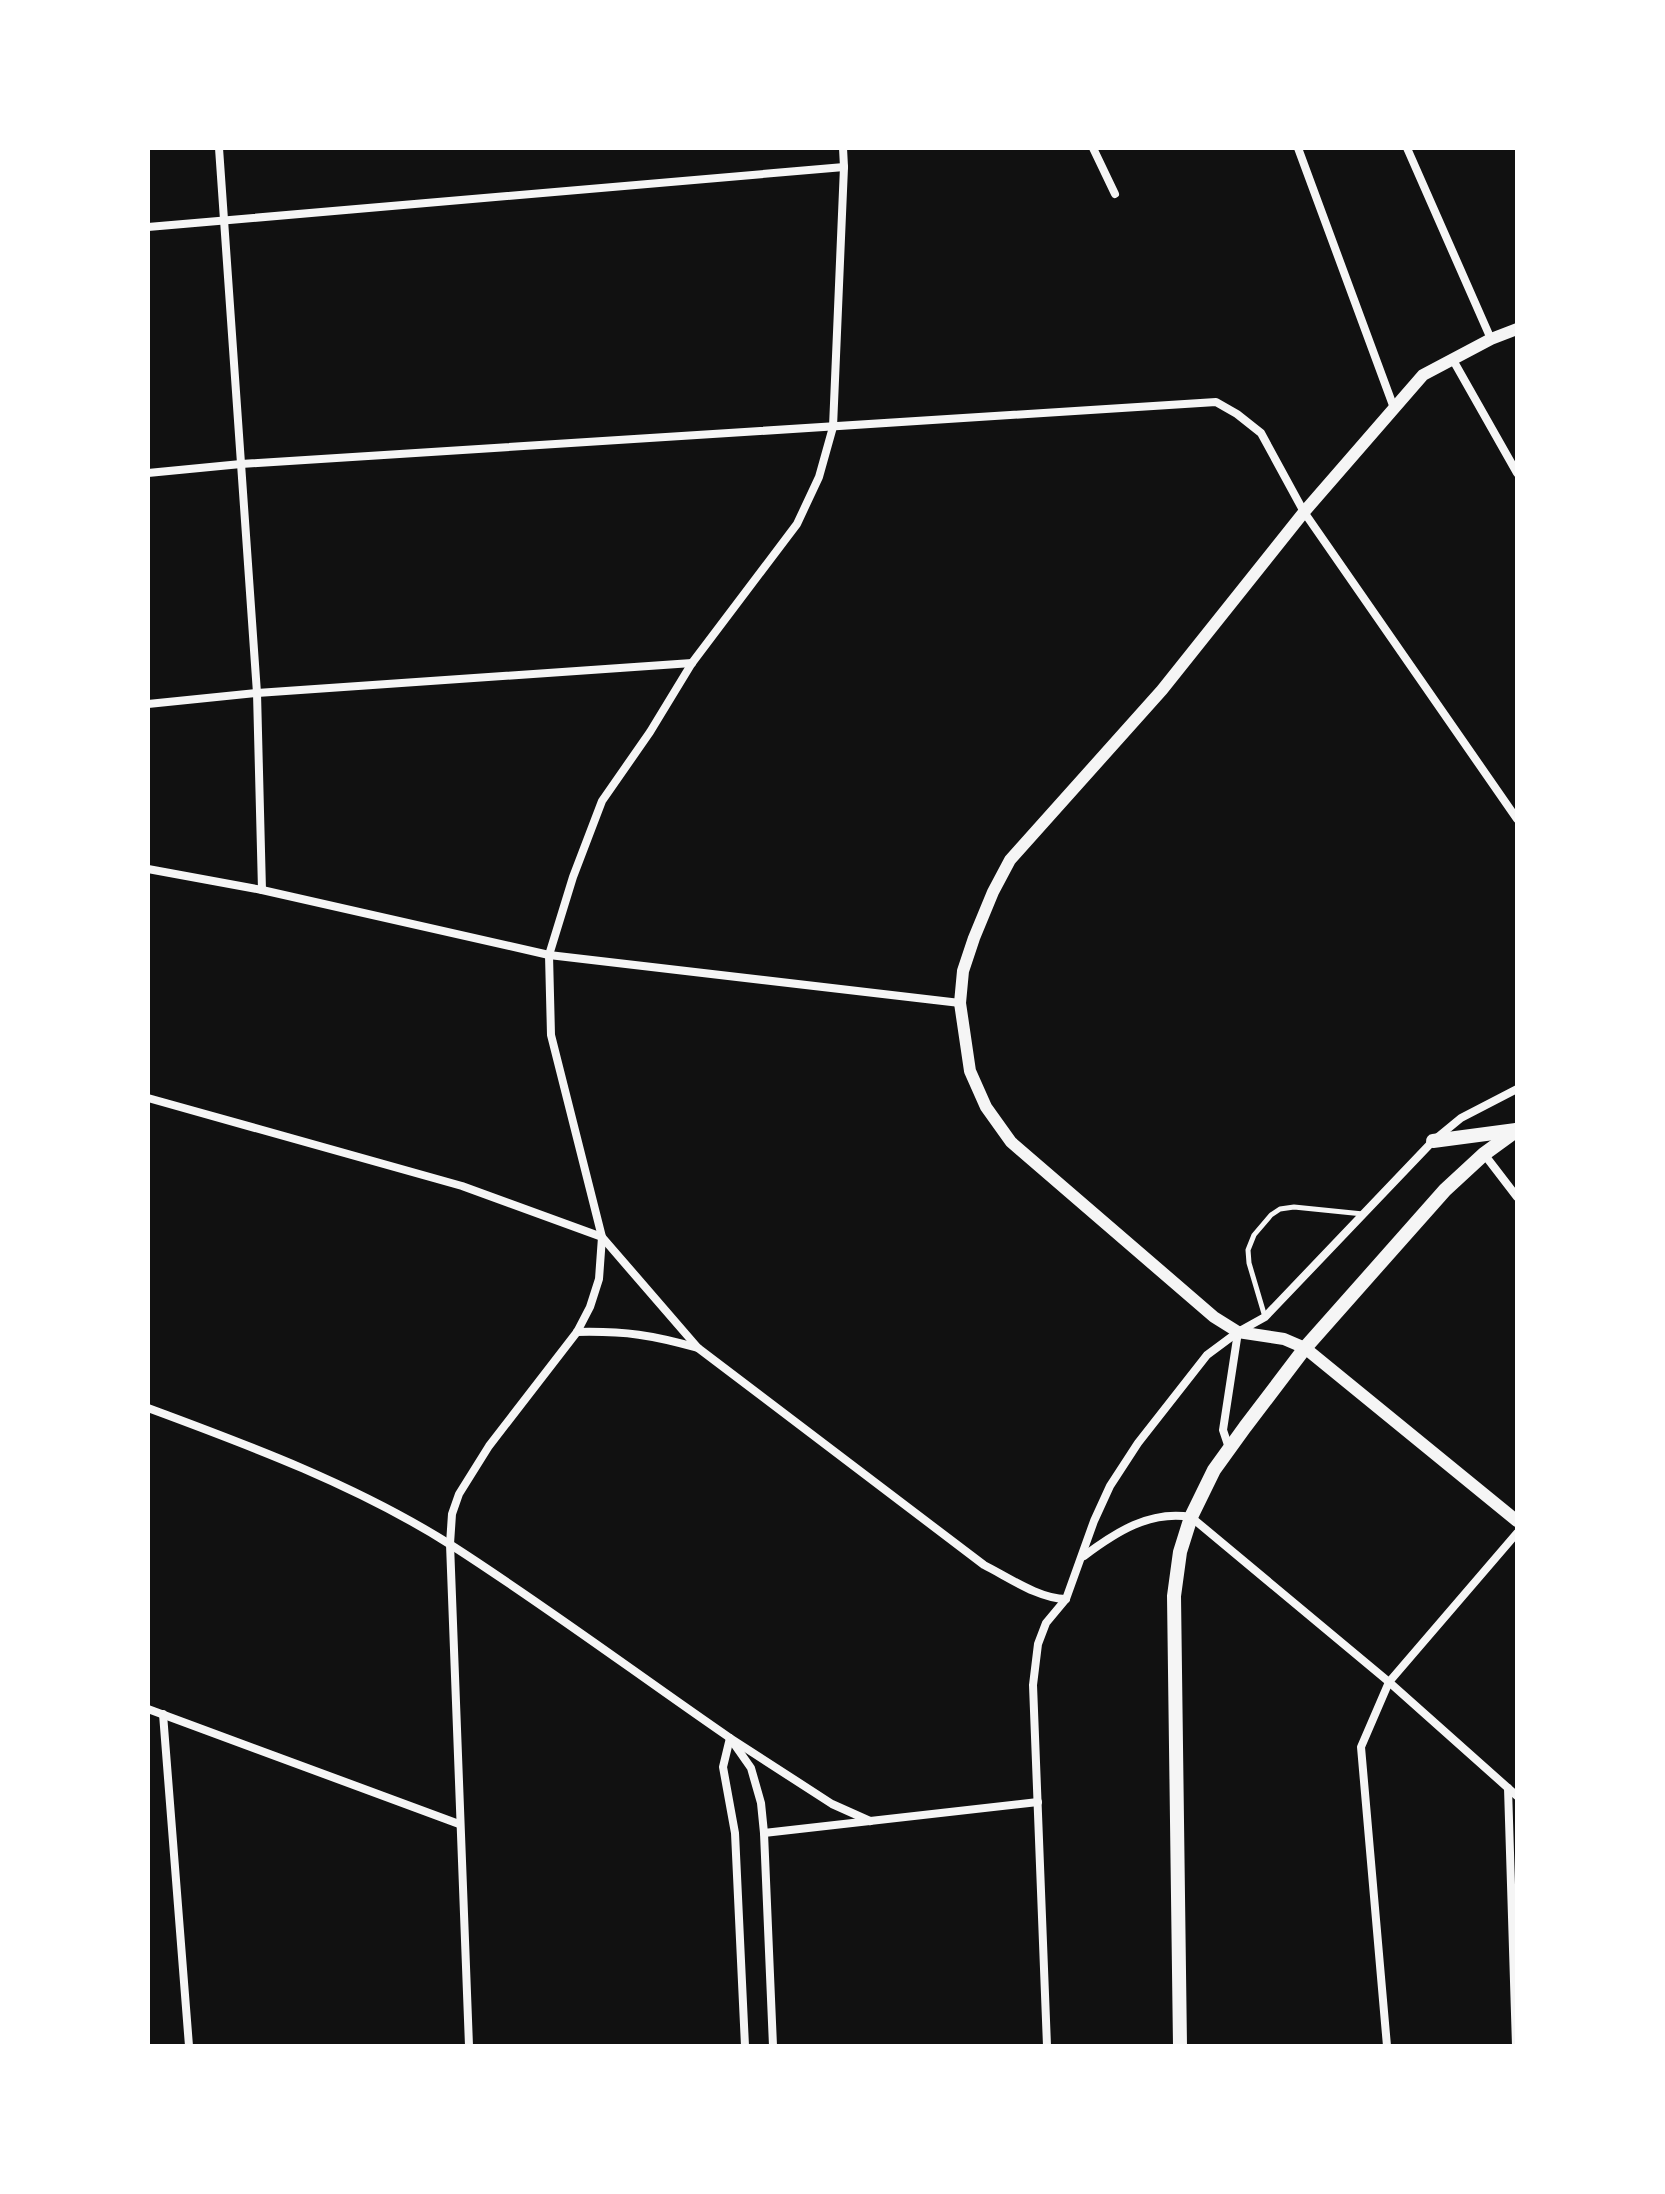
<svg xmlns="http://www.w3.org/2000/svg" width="1665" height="2194" font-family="'PT Sans Narrow',sans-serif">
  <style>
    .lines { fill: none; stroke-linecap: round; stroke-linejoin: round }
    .service { stroke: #f5f5f5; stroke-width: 5 }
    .minor { stroke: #f5f5f5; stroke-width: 8 }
    .tertiary { stroke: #f5f5f5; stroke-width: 12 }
    .secondary { stroke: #f5f5f5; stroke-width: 14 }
  </style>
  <rect width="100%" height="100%" fill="#111"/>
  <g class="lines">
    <polyline class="service" points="1265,1317 1249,1263 1248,1250 1254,1235 1271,1215 1280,1209 1294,1207 1363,1214"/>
    <g class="minor">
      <polyline points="219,148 257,693 262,890"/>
      <polyline points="1093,148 1115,194"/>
      <polyline points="1298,148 1394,408"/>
      <polyline points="1407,148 1491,339"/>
      <polyline points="148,227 844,167"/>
      <polyline points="1453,360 1517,473"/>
      <polyline points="148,473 241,464 1216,402 1237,414 1261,433 1304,512 1517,819"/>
      <polyline points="148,704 257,693 692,663"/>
      <polyline points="148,869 262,890 549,955 960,1003"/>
      <path d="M148,1098L462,1186L602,1237L698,1348L984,1565C1008,1577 1039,1599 1066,1599"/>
      <polyline points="1484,1154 1517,1197"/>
      <path d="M577,1332C626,1331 652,1335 698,1348"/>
      <path d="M148,1408C251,1446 358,1486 451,1545C546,1606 637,1674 730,1738L751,1768L761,1803L764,1833L773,2046"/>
      <polyline points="1229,1448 1223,1430 1238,1332 1265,1317 1433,1141 1461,1118 1517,1089"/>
      <path d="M1084,1556C1116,1532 1150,1510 1191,1517L1389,1682L1517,1796"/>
      <polyline points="148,1709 459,1824"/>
      <polyline points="163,1714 189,2046"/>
      <polyline points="1508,1788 1516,2046"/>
      <polyline points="764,1833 1038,1802"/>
      <polyline points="469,2046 450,1544 452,1514 459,1494 489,1446 577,1332 590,1307 599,1279 602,1237 551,1035 549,955 573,877 602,801 650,732 692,663 797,524 819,477 833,427 844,167 843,148"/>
      <polyline points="745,2046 735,1833 723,1767 730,1738 832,1804 870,1821"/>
      <polyline points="1047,2046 1033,1685 1038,1644 1046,1623 1066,1599 1094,1521 1110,1486 1138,1443 1207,1355 1238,1332"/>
      <polyline points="1387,2046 1361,1747 1389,1682 1517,1533"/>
    </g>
    <polyline class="tertiary" points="1517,329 1491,339 1423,375 1304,512 1162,690 1010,860 993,892 974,938 963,971 960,1003 970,1071 986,1107 1011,1142 1214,1317 1238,1332 1284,1339 1305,1348 1517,1521"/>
    <g class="secondary">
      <polyline points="1433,1141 1516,1130"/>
      <polyline points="1180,2046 1174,1596 1180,1552 1191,1517 1214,1470 1245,1427 1305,1348 1445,1190 1484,1154 1517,1130"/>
    </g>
  </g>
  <rect width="1665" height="2194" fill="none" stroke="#ffffff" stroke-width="300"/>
</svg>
